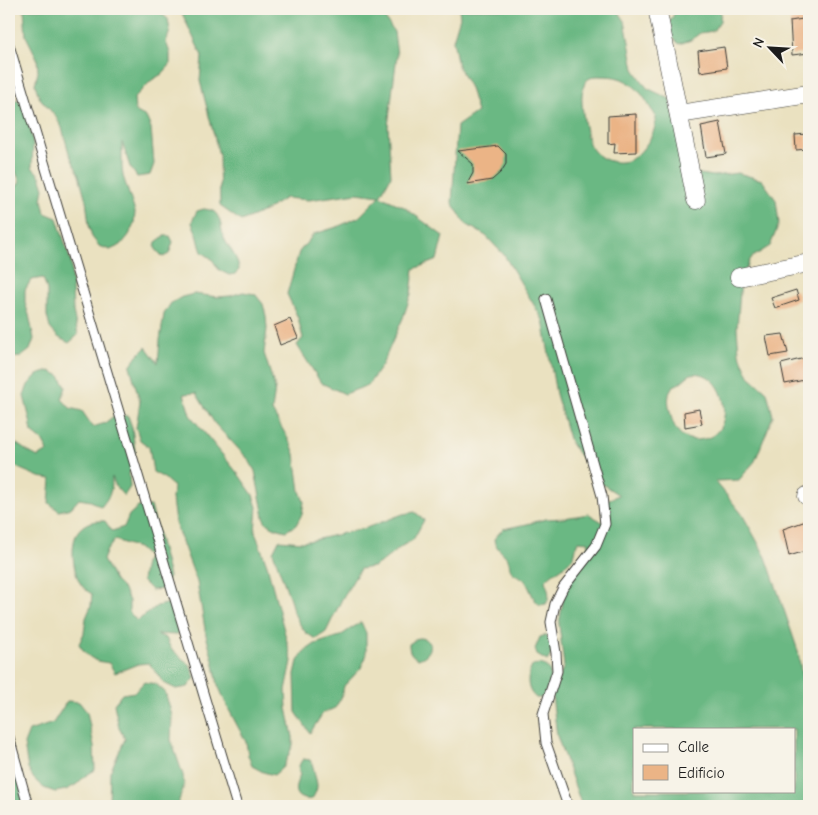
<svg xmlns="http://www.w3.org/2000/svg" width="818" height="815" font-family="'Comic Neue',sans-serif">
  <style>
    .forest { fill: #6bb883; stroke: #446a50; fill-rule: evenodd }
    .building { fill: #ebb486 }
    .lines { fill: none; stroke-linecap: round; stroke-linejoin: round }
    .lane-casing { stroke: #3b3a35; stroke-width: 11 }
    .street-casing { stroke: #3b3a35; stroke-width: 19 }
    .lane { stroke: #fff; stroke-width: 9 }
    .street { stroke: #fff; stroke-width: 18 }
  </style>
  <rect width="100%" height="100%" fill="#f7f3e8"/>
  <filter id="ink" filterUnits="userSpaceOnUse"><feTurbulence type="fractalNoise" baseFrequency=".02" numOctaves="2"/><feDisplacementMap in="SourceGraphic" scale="10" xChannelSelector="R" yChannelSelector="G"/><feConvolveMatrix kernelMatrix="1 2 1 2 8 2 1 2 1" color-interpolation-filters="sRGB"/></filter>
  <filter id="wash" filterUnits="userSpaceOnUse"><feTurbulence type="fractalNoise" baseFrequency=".0096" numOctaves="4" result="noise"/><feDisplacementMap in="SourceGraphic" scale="20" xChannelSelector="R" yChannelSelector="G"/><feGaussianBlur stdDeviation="1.12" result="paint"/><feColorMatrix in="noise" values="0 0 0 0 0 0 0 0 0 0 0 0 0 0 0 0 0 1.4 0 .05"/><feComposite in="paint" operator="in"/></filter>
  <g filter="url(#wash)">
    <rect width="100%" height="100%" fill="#eae1c0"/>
    <g class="forest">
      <polygon points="24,9 156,9 168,19 170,31 166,42 170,53 170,65 162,74 152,80 134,98 135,111 146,117 151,128 154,164 150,175 137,177 130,167 122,142 122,167 123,176 135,212 134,224 129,235 121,245 110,250 99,246 92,237 89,225 86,200 79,175 69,153 62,128 56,117 39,97 35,84 38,72 37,58 26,36"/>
      <polygon points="180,9 384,9 381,12 394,32 397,55 388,126 391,176 380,196 404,207 443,236 437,260 414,269 411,294 403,318 382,365 368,385 345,394 321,383 297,345 303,338 298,318 287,294 299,252 314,234 337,227 359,217 380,196 357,193 309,200 285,198 265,211 241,221 220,206 219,155 200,81 202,56"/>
      <path d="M459,9H617L625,21L634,69L647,88L670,99L688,172L713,176L738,173L762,180L776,200L779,224L770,246L751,258L741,280L737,328L739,353L749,376L767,392L773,416L755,461L739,480L715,481L742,514L766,557L798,651L805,700L809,711V806H582L557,736L552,695L564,666L559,624L566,584L584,563L589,542L578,541C576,545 576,549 575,553C570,566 553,571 545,581C548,589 551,596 546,604L540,605C532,599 531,590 526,582C523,577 517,576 513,573C508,569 511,563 507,558C502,551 495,548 494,539L503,529L527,524L546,519L564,518L589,514L604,523L602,502L619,495L599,482L570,442L556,394L543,320L504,255L486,236L466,224L452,203L457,126L477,112L470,88L458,66L453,40L460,17ZM596,76C602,76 609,76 615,77C633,81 643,94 651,109C653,112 656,115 656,119C656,132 646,147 637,155C623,168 600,162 591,147C586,141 581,104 582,95C582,91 584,84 586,81C589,78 593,77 596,76ZM691,374C724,368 737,424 710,437C706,439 700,440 695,440C677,439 672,423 669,407C668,400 668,392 673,386C681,384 684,378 691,374ZM634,729H794V791H634Z"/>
      <polygon points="677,9 721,9 720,21 713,31 700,33 691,40 679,44 670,35 669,23"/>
      <polygon points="17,99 26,107 33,143 32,167 40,176 44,188 42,200 45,213 57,218 71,262 73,311 78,335 69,343 58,337 50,328 47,316 47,290 43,278 31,280 25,290 25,303 29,315 34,339 30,350 21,357 9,358 9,194 12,192 20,182 15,170 9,165 9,105"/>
      <path d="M204,209C210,210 214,210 217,215C222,222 221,231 224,238C229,249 239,258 239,270L235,274L229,275L219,270L212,259L202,252L200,246L197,234L192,223L194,217L197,211Z"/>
      <polygon points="164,236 170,236 173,242 169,254 163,257 159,253 155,248 156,242"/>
      <polygon points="243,292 255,294 263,304 266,316 267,329 264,353 275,388 272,411 290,442 295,454 300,491 304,502 302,514 296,525 286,531 275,528 265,522 255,471 249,460 215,424 196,393 184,394 190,415 239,475 253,495 257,507 255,532 267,565 292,661 286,690 287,708 293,737 293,745 283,767 274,775 263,772 252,766 248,755 246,742 228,708 218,685 213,660 206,635 197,582 175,523 172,499 173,486 164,478 153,472 149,447 140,440 136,428 140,402 130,366 137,356 146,347 158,363 160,340 164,314 171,303 182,297 194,294 218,297 230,296"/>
      <path d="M50,371L60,376L66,387L62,399L70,408L82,411L93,427L105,423L115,415L128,416L132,427L135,451L129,474L130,487L124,496L116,487L112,477C112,491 110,496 101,507L91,501L79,499L71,508L59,511L49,503L51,479L39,477L18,468L9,459V446L17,444L27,451L38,457L48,451L42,440L32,432L30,420L24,396L28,385L37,375Z"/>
      <path d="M151,506L169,577L163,589L151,590L142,581L144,568L147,556L138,548L115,540L107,550L103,560L115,581L124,590L129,601V612L137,621L157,606L170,603L180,611L181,624L177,635L156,634L166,638L171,649L190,665L195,678L188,687L176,689L164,683L149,663L138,664L115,673L109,663C93,661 88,658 79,644L84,633L86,618L91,606L92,594C89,592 85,590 83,587C72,575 68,537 82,527C89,521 96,521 105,521L112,531L124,527L129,515L138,507Z"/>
      <polygon points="415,512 424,520 413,540 402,546 383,561 373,567 360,569 342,599 326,632 316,639 306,633 299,623 293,611 290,599 273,552 279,540 302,542 314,540 366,528 403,514"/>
      <polygon points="361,622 366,633 366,657 361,668 344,686 341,698 335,708 323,713 310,733 296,712 295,674 298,661 305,651 315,644 340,636"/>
      <path d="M546,635L551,639C553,648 553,653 547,661L537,655L535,649L540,637Z"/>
      <path d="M418,638C436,638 433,655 418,659C411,655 409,652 409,644Z"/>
      <path d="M540,664C557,668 550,687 542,698H536C526,690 526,676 533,665Z"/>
      <polygon points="144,682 156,684 165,692 172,715 171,740 183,775 184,786 177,806 111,806 109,804 110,772 125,739 119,728 114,704 122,694 135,692"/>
      <polygon points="67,701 79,702 87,712 94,746 95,770 85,776 77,784 66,790 55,792 44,788 34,779 28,769 24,744 29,731 53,723"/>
      <polygon points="9,742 25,806 9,806"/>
      <path d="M303,759L310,760C313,765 314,770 315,776C318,786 318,789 312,799C294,801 292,789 300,776C298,769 298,765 303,759Z"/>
    </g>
    <g id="blocks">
      <g class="building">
        <polygon points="809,18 809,53 792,55 790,21"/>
        <polygon points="724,47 727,68 700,72 698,51"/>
        <polygon points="636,114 636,152 614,153 615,143 608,144 608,116"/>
        <polygon points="720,122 726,154 706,157 701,126"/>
        <polygon points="807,134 808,149 796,150 795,135"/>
        <polygon points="498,146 506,154 506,164 501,172 492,180 467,184 473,173 473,164 458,151"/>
        <polygon points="796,290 799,300 775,308 771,298"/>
        <polygon points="290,319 298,338 280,345 274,326"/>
        <polygon points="783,334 788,353 770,356 766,336"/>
        <polygon points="809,357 809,379 785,384 781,364"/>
        <polygon points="699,409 702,424 685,427 684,412"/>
        <polygon points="809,520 809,550 789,556 783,529"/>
      </g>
    </g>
  </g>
  <g filter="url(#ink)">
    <use href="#blocks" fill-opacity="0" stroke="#3b3a35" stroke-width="1"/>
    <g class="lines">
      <defs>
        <g id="lane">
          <polyline points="9,45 237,806"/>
          <polyline points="546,299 602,496 605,524 596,546 563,588 555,604 551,622 556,653 557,671 543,714 546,743 568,806"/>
          <polyline points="9,737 28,806"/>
        </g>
        <g id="street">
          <polyline points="658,13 696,200"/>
          <polyline points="679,114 809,94"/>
          <polyline points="739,277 809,263"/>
          <polyline points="807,496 809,495"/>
        </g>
      </defs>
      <use href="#lane" class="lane-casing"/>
      <use href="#street" class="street-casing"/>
      <use href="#lane" class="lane"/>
      <use href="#street" class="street"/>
    </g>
  </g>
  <rect width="818" height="815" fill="none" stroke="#f7f3e8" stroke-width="30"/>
  <rect x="633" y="728" width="162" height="65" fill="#f7f3e8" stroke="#9f9d96"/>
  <rect x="643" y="744" width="25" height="8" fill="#ffffff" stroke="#9f9d96"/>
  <text x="678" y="752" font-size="15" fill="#1c1c1c">Calle</text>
  <rect x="643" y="765" width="25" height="15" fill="#ebb486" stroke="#9f9d96"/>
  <text x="678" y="778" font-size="15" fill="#1c1c1c">Edificio</text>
  <g transform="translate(770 48) rotate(295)" stroke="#f7f3e8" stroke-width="4" paint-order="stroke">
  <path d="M0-4L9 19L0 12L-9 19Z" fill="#1c1c1c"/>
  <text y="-8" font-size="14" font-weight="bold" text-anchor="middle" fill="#1c1c1c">N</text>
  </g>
</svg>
